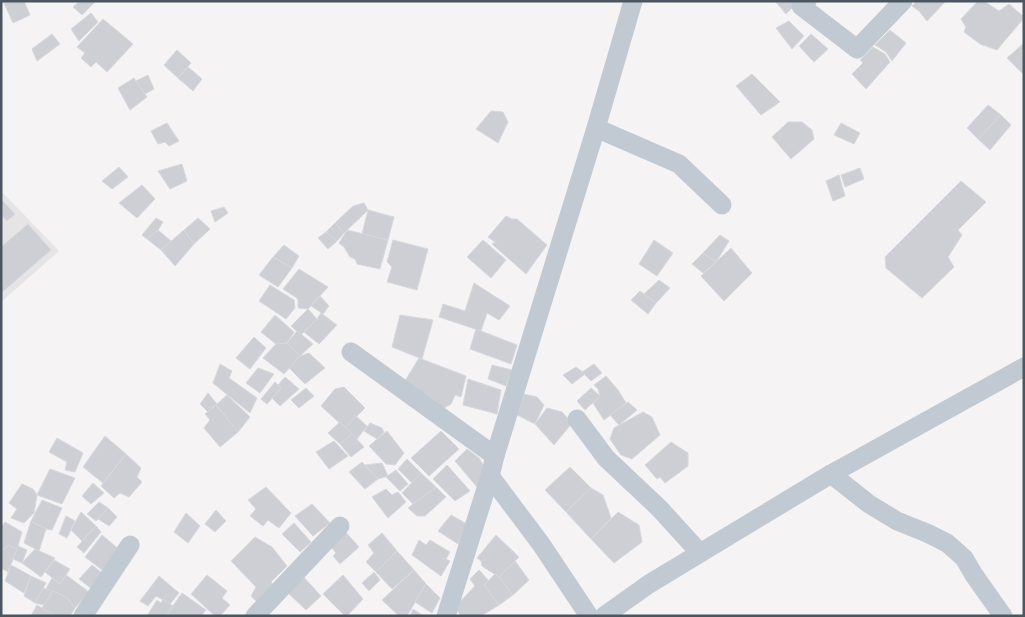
<svg xmlns="http://www.w3.org/2000/svg" width="1025" height="617" font-family="Poppins,sans-serif">
  <style>
    .education { fill: #e6e4e5 }
    .building { fill: #cdcfd5; stroke: #d7d9de }
    .lines { fill: none; stroke-linecap: round; stroke-linejoin: round }
    .street { stroke: #c1cad2; stroke-width: 19 }
  </style>
  <rect width="100%" height="100%" fill="#f5f3f3"/>
  <polygon class="education" points="1,191 59,251 1,302"/>
  <g class="building">
    <polygon points="3,1 24,1 30,15 13,23"/>
    <polygon points="80,1 94,1 95,2 82,15 73,7"/>
    <polygon points="775,1 798,1 798,2 786,14"/>
    <polygon points="917,1 946,1 927,21 919,11 912,6"/>
    <polygon points="978,1 984,1 999,11 1009,4 1024,17 1024,18 997,50 980,44 964,32 966,27 961,19"/>
    <polygon points="91,13 98,22 79,41 71,29"/>
    <polygon points="103,19 133,44 107,72 96,62 91,67 81,58 85,53 77,47"/>
    <polygon points="789,21 804,36 792,49 776,28"/>
    <polygon points="890,30 906,43 892,61 886,52 875,45"/>
    <polygon points="52,34 60,44 37,61 32,49"/>
    <polygon points="811,34 828,49 814,62 799,46"/>
    <polygon points="1024,43 1024,73 1023,74 1007,58"/>
    <polygon points="873,47 885,54 890,62 866,89 852,74 863,63 860,60"/>
    <polygon points="177,50 191,63 178,78 164,65"/>
    <polygon points="188,67 202,79 193,91 178,78"/>
    <polygon points="752,74 780,102 761,115 736,86"/>
    <polygon points="148,75 154,89 145,94 136,81"/>
    <polygon points="134,78 147,97 130,110 118,88"/>
    <polygon points="988,105 1001,115 978,139 967,128"/>
    <polygon points="491,111 503,112 508,122 498,143 476,129"/>
    <polygon points="1001,115 1011,125 990,150 978,139"/>
    <polygon points="788,122 802,122 812,130 814,139 791,159 772,137"/>
    <polygon points="167,123 179,141 169,146 165,142 158,144 151,131"/>
    <polygon points="841,123 860,133 854,144 834,135"/>
    <polygon points="182,164 187,181 170,189 158,171"/>
    <polygon points="119,167 128,177 112,189 102,181"/>
    <polygon points="860,168 864,179 845,187 841,175"/>
    <polygon points="839,175 845,196 833,201 826,181"/>
    <polygon points="961,181 986,202 958,230 962,235 948,257 954,267 922,298 886,268 885,257"/>
    <polygon points="142,185 155,199 137,218 119,203"/>
    <polygon points="1,199 15,214 7,221 1,215"/>
    <polygon points="364,203 368,210 344,233 335,223 353,206"/>
    <polygon points="224,207 228,213 215,222 211,211"/>
    <polygon points="368,210 394,217 388,240 362,234"/>
    <polygon points="506,216 512,219 517,219 547,245 526,274 492,244 495,242 488,237"/>
    <polygon points="156,218 163,222 158,230 147,239 142,235"/>
    <polygon points="198,218 210,229 194,244 184,230"/>
    <polygon points="335,223 344,233 337,241 326,232"/>
    <polygon points="28,224 51,250 1,293 1,247"/>
    <polygon points="158,230 171,241 161,250 147,239"/>
    <polygon points="184,230 194,244 175,266 161,250"/>
    <polygon points="347,230 388,240 380,269 357,264 355,259 350,257 344,247 339,243"/>
    <polygon points="326,232 337,241 328,249 318,238"/>
    <polygon points="720,235 729,241 716,262 703,253"/>
    <polygon points="393,240 428,249 417,290 387,282 392,267 387,262"/>
    <polygon points="483,240 506,260 491,278 467,257"/>
    <polygon points="654,240 673,253 657,276 639,264"/>
    <polygon points="284,245 299,256 292,268 273,257"/>
    <polygon points="731,248 752,273 724,301 701,276"/>
    <polygon points="703,253 716,262 703,273 692,264"/>
    <polygon points="273,257 292,268 278,287 259,275"/>
    <polygon points="299,269 328,287 308,309 298,308 298,299 283,289"/>
    <polygon points="659,280 670,288 656,303 644,294"/>
    <polygon points="474,283 510,306 499,320 487,313 481,331 439,317 443,304 465,311"/>
    <polygon points="270,285 294,300 295,308 286,319 259,301"/>
    <polygon points="640,291 656,303 648,314 631,300"/>
    <polygon points="320,296 329,306 323,314 311,306"/>
    <polygon points="308,309 317,319 301,335 291,326"/>
    <polygon points="321,313 337,325 319,344 304,332 317,319"/>
    <polygon points="275,315 294,332 287,343 276,344 261,332"/>
    <polygon points="400,315 433,320 422,359 392,347"/>
    <polygon points="476,329 517,345 511,364 470,349"/>
    <polygon points="297,331 313,344 300,356 287,343"/>
    <polygon points="254,337 266,348 250,369 236,358"/>
    <polygon points="287,343 300,356 284,374 263,358 276,344"/>
    <polygon points="309,353 325,368 305,384 289,368 300,356"/>
    <polygon points="419,358 466,376 461,397 455,395 451,404 444,408 405,381"/>
    <polygon points="220,364 232,371 229,378 257,398 250,413 213,383"/>
    <polygon points="594,364 602,373 591,381 582,372"/>
    <polygon points="492,365 512,370 506,386 488,379"/>
    <polygon points="576,367 585,374 572,384 563,375"/>
    <polygon points="258,368 274,374 260,393 246,383"/>
    <polygon points="606,376 618,390 626,403 604,420 593,403 600,396 598,389 594,385"/>
    <polygon points="285,377 299,389 280,406 272,398 281,388 278,385"/>
    <polygon points="468,379 501,390 497,414 463,405"/>
    <polygon points="275,382 281,388 267,404 261,399"/>
    <polygon points="344,387 365,408 345,428 321,406 335,389"/>
    <polygon points="306,388 314,396 299,408 291,400"/>
    <polygon points="591,388 600,396 585,410 577,401"/>
    <polygon points="208,393 217,404 208,412 200,404"/>
    <polygon points="524,394 537,397 544,405 535,424 517,415"/>
    <polygon points="227,395 250,417 238,432 216,405"/>
    <polygon points="628,402 637,410 619,425 610,415"/>
    <polygon points="216,405 238,432 220,447 204,428 210,420 205,414"/>
    <polygon points="547,408 562,412 572,423 554,445 535,424"/>
    <polygon points="643,412 652,417 660,435 632,459 621,455 610,439 614,428"/>
    <polygon points="356,416 367,426 357,439 345,428"/>
    <polygon points="340,422 352,434 340,444 328,433"/>
    <polygon points="370,423 382,428 384,432 377,439 364,431"/>
    <polygon points="387,431 404,453 395,465 386,464 369,446"/>
    <polygon points="441,431 459,449 429,476 411,458"/>
    <polygon points="352,434 364,447 351,457 340,444"/>
    <polygon points="105,436 126,454 103,483 83,467"/>
    <polygon points="57,438 83,453 75,472 65,470 67,462 49,452"/>
    <polygon points="334,441 348,456 329,469 316,452"/>
    <polygon points="671,442 688,453 688,466 665,483 660,477 657,479 645,465"/>
    <polygon points="467,449 479,458 486,470 477,487 455,461"/>
    <polygon points="126,454 141,468 137,477 142,482 129,497 120,493 114,498 101,486"/>
    <polygon points="407,459 421,473 412,483 398,469"/>
    <polygon points="362,462 378,479 365,489 349,472"/>
    <polygon points="382,463 388,476 378,479 365,465"/>
    <polygon points="447,465 470,491 455,501 433,479"/>
    <polygon points="570,467 591,488 566,512 545,490"/>
    <polygon points="50,469 75,478 62,504 37,495"/>
    <polygon points="396,470 408,484 400,491 386,477"/>
    <polygon points="421,473 436,487 413,504 402,493"/>
    <polygon points="93,483 104,493 91,504 82,496"/>
    <polygon points="22,484 33,489 37,495 34,513 24,523 11,518 17,509 9,503"/>
    <polygon points="266,487 291,513 279,528 268,520 263,526 250,516 256,509 248,500"/>
    <polygon points="436,487 446,497 425,516 417,516 408,508"/>
    <polygon points="591,488 603,495 611,518 591,539 566,512"/>
    <polygon points="386,489 392,495 398,492 406,502 388,518 372,497"/>
    <polygon points="42,500 62,508 52,530 46,529 31,521"/>
    <polygon points="99,502 108,508 96,521 87,514"/>
    <polygon points="312,504 330,523 313,536 295,516"/>
    <polygon points="108,508 117,517 109,526 98,519"/>
    <polygon points="216,510 226,521 215,532 205,524"/>
    <polygon points="81,512 96,526 82,541 71,530"/>
    <polygon points="618,512 639,525 642,542 614,563 591,539"/>
    <polygon points="186,513 200,526 188,543 174,532"/>
    <polygon points="451,515 467,524 458,544 438,531"/>
    <polygon points="66,516 75,521 67,538 59,534"/>
    <polygon points="31,521 46,529 39,551 24,543"/>
    <polygon points="5,522 22,532 17,549 8,545 4,550 1,548 1,527"/>
    <polygon points="294,523 311,542 300,552 282,534"/>
    <polygon points="96,526 101,532 84,553 77,547"/>
    <polygon points="343,529 359,547 340,564 333,556 336,553 328,543"/>
    <polygon points="382,533 397,551 376,572 366,562 374,553 368,545"/>
    <polygon points="102,535 121,551 106,573 85,557"/>
    <polygon points="496,535 519,557 499,577 482,566 481,561 477,558"/>
    <polygon points="255,537 272,547 287,566 271,582 275,588 260,605 251,596 256,587 231,561"/>
    <polygon points="419,540 426,545 430,540 450,552 446,559 450,561 441,576 412,555"/>
    <polygon points="8,545 17,549 8,572 1,568 1,548 4,550"/>
    <polygon points="18,546 27,550 22,563 13,559"/>
    <polygon points="35,549 55,558 41,577 22,563"/>
    <polygon points="397,551 414,570 392,589 376,572"/>
    <polygon points="54,560 70,569 60,584 45,572"/>
    <polygon points="515,561 529,580 513,595 499,577"/>
    <polygon points="11,565 31,576 24,593 5,581"/>
    <polygon points="92,565 102,573 93,590 79,579"/>
    <polygon points="414,570 426,584 407,616 399,616 382,600"/>
    <polygon points="479,570 489,581 484,585 499,605 481,616 461,616 455,607 475,586 470,579"/>
    <polygon points="374,572 380,580 369,591 362,583"/>
    <polygon points="300,573 321,596 306,610 284,589"/>
    <polygon points="495,574 499,577 513,595 499,605 484,585"/>
    <polygon points="66,575 89,592 75,608 66,597 46,589 52,578 60,584"/>
    <polygon points="207,575 227,591 222,598 230,605 220,616 215,616 191,594"/>
    <polygon points="343,575 363,599 347,616 345,616 323,594"/>
    <polygon points="31,576 46,583 35,603 24,596"/>
    <polygon points="159,576 179,593 170,604 156,596 148,606 140,601"/>
    <polygon points="426,584 440,598 432,613 415,602"/>
    <polygon points="43,588 53,591 44,605 35,603"/>
    <polygon points="53,591 66,597 75,608 70,616 55,616 42,608"/>
    <polygon points="182,593 206,610 201,616 166,616"/>
    <polygon points="163,599 173,606 166,616 147,616 157,600 161,603"/>
    <polygon points="37,605 42,608 55,616 31,616"/>
    <polygon points="413,609 424,616 410,616"/>
  </g>
  <g class="lines">
    <g class="street">
      <polyline points="807,1 801,6 857,49 903,1"/>
      <polyline points="596,128 679,164 722,205"/>
      <polyline points="351,352 495,456"/>
      <polyline points="577,419 606,458 660,509 700,553"/>
      <polyline points="831,474 869,504 897,521 927,533 947,543 964,558 974,575 1003,616"/>
      <polyline points="490,476 541,544 589,616"/>
      <polyline points="83,616 130,545"/>
      <polyline points="255,616 340,526"/>
      <polyline points="446,616 490,476 495,456 596,128 633,1"/>
      <polyline points="604,616 649,584 831,474 1024,367"/>
    </g>
  </g>
  <rect width="1025" height="617" fill="none" stroke="#4a5661" stroke-width="5"/>
</svg>
